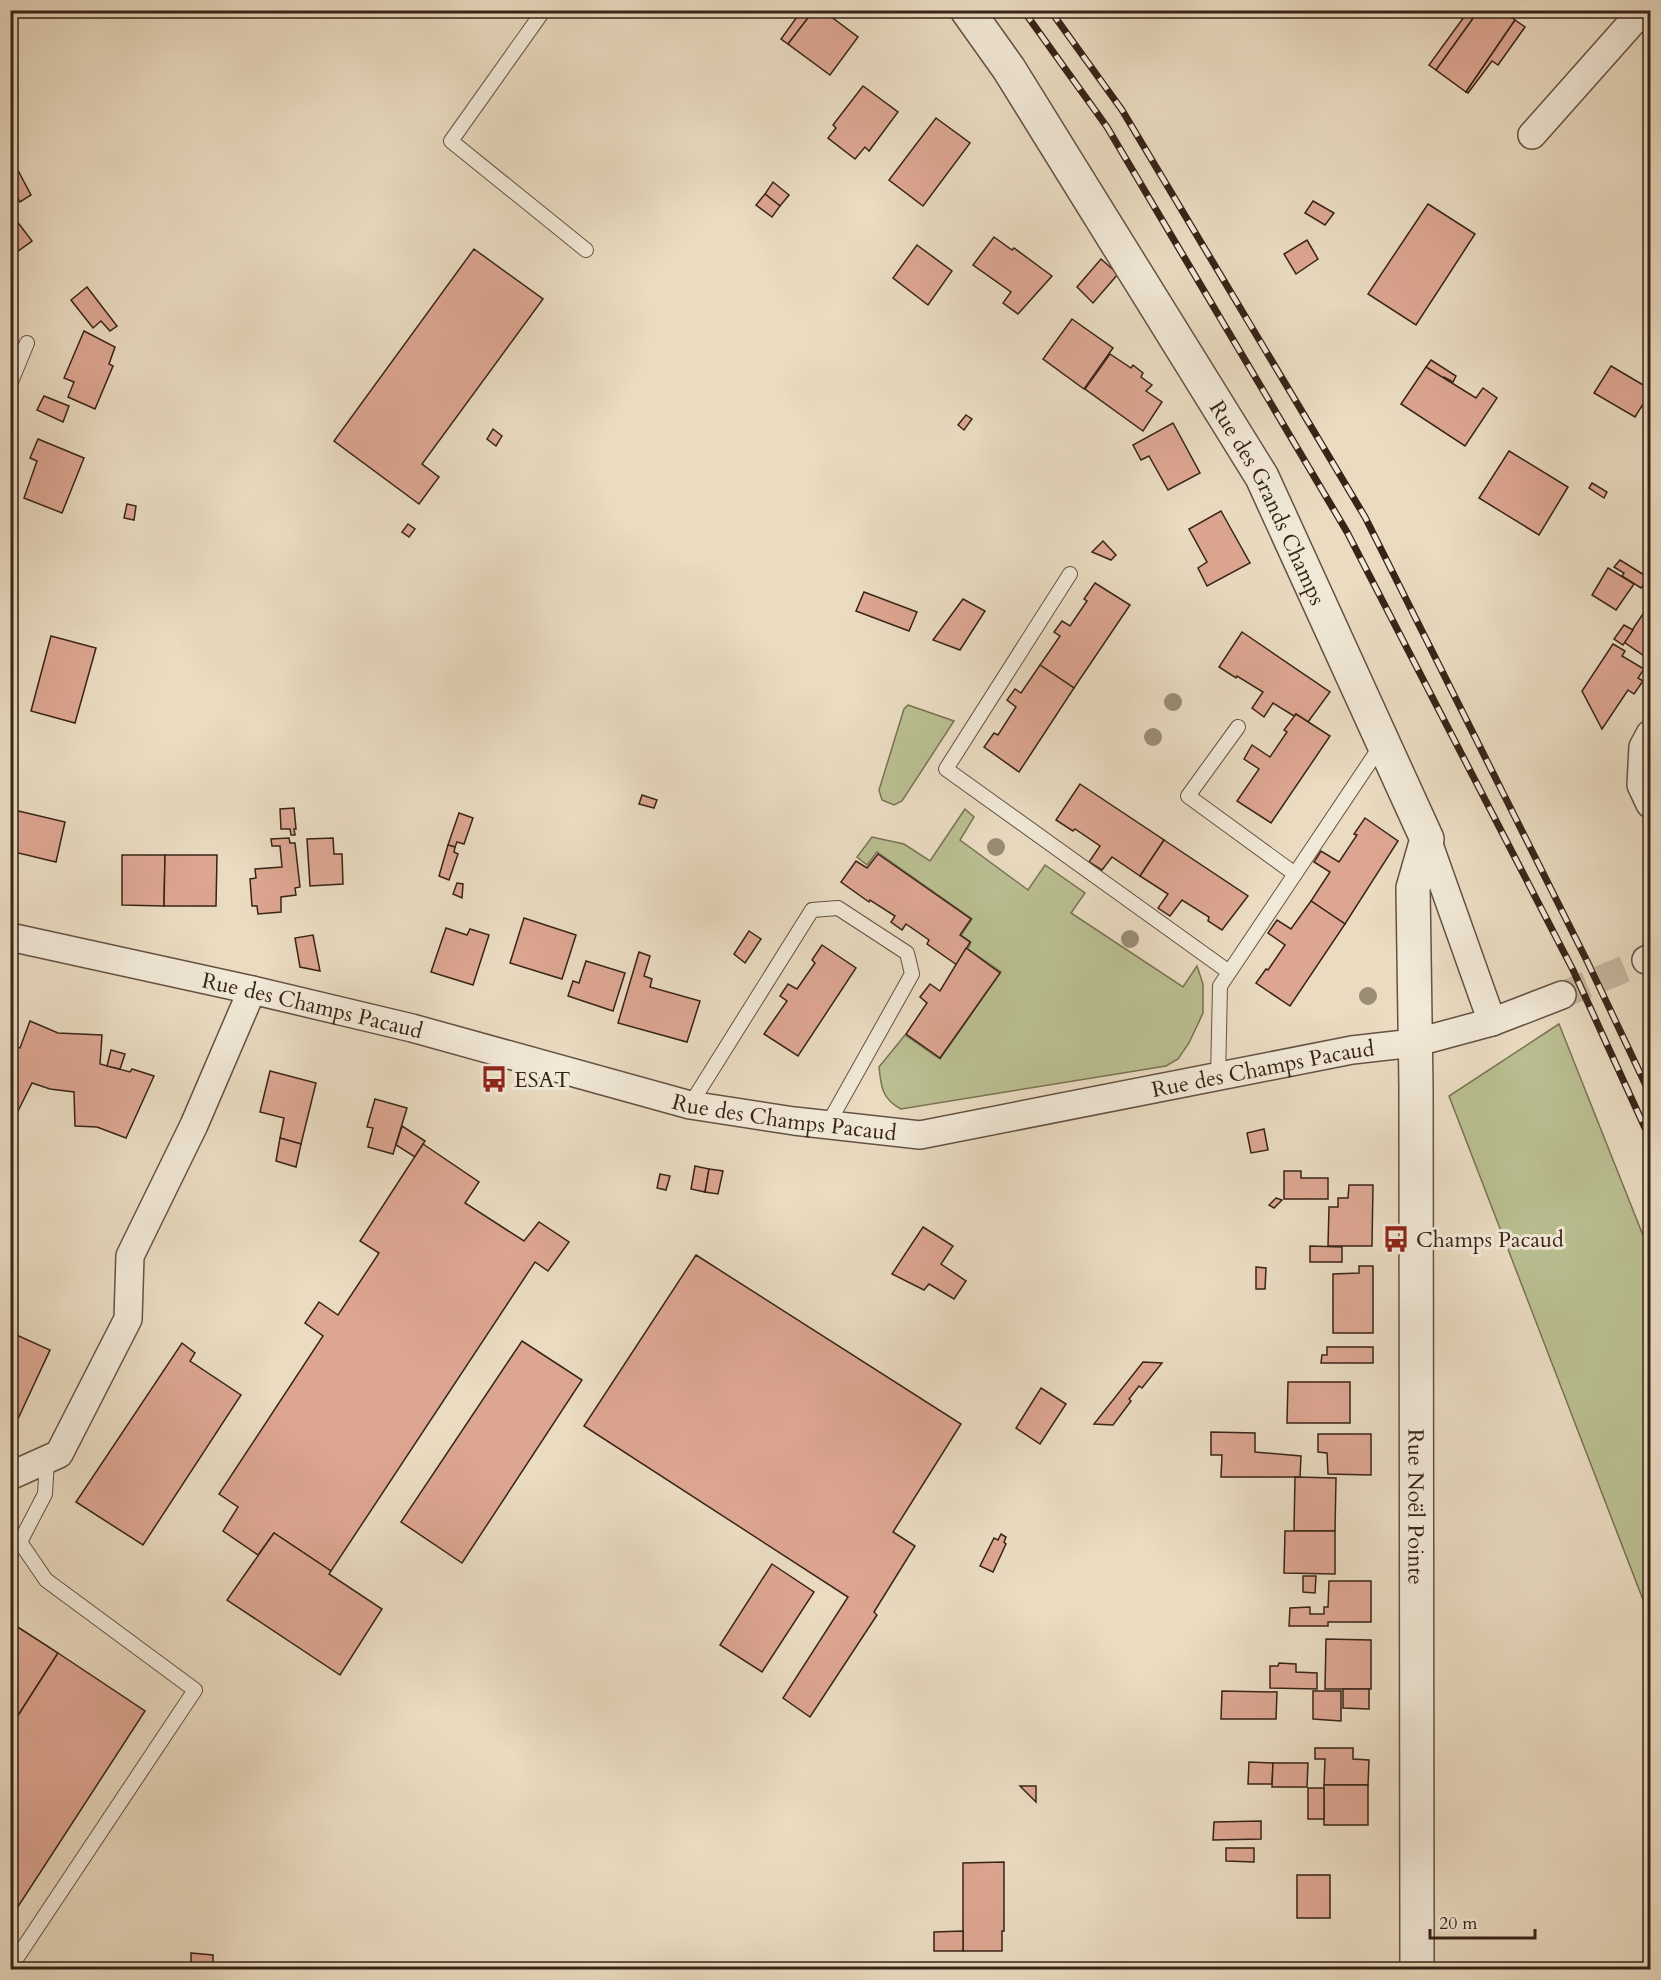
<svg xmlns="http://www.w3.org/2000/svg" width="1661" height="1980" font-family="Cardo,serif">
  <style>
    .green { fill: #babf91; stroke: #797254; stroke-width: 1.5 }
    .building { fill: #dda692; stroke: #382417; stroke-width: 1.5 }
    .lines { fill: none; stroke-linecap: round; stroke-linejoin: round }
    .minor-tunnel { stroke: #c6b69f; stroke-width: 27; stroke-dasharray: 27 14; stroke-linecap: butt }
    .service-casing { stroke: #645242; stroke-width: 16 }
    .minor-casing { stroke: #645242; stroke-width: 30 }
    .tertiary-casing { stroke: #645242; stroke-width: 36 }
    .service { stroke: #f1e8d7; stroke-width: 14 }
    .minor { stroke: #f1e8d7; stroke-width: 27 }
    .tertiary { stroke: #f1e8d7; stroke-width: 33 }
    .rail-casing { stroke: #382417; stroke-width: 7 }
    .rail { stroke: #f1e8d7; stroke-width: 4.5; stroke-dasharray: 14; stroke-linecap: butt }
    .tree { fill: #9a8c75 }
    .labels { text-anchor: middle; stroke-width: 6; stroke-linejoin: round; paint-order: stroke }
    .street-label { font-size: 22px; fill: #382417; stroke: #f1e8d7 }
    .poi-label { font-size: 22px; fill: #382417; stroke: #f1e8d7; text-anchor: start }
  </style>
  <rect width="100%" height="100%" fill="#eadbc1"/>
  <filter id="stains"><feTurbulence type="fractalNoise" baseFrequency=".00333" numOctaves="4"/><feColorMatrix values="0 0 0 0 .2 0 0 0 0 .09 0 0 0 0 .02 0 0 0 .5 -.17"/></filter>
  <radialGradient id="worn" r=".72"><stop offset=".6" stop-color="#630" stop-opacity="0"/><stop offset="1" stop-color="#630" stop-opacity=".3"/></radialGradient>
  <g class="green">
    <polygon points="908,705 954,721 902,801 894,805 882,800 879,790 904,709"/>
    <path d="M965,809L974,817L960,840L1028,890L1045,865L1085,893L1071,913L1183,987L1197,966L1203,984V1013L1189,1043L1178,1059L1166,1066L901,1109C882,1099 881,1087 879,1067L905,1035L940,1059L1001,972L968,949L971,942L961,935L972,919L877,852L867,865L857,857L872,837L904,844L930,861Z"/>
    <polygon points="1559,1024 1650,1253 1650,1618 1449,1096"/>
  </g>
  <g class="building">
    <polygon points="802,10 814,10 788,44 781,39"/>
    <polygon points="814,10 822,10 858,37 830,75 788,44"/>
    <polygon points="1469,10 1479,10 1436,70 1429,65"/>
    <polygon points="1479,10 1502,10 1515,20 1466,92 1436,70"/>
    <polygon points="1515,20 1525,27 1498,65 1492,61 1468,93 1466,92"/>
    <polygon points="863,86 898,112 869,151 865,147 855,159 828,138 836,128 833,125"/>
    <polygon points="936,118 970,143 923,206 889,180"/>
    <polygon points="13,161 31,195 20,202 10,183 10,163"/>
    <polygon points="773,182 789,195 780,206 765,194"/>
    <polygon points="765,194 780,206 772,217 756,205"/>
    <polygon points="1313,201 1334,213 1325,225 1305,213"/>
    <polygon points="1428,204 1475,234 1416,325 1368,294"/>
    <polygon points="10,212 32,241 14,254 10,250"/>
    <polygon points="994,237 1012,250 1014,248 1052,276 1018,314 1003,303 1011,292 973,265"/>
    <polygon points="1307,240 1318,259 1296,274 1284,254"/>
    <polygon points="917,245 952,271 928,305 893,278"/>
    <polygon points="474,249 543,299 422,464 439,477 419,504 334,441"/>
    <polygon points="1101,259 1118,274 1093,303 1077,287"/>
    <polygon points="87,287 117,326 110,331 101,321 93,328 71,300"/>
    <polygon points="1072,319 1113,348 1084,389 1043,359"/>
    <polygon points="84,331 115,347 109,364 113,366 95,409 68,397 74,382 64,378"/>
    <polygon points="1110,354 1131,368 1133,365 1143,373 1141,377 1152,385 1146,391 1162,402 1143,431 1085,389"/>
    <polygon points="1431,360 1456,376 1453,382 1444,377 1443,379 1426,367"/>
    <polygon points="1611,366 1650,389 1650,393 1635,417 1594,393"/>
    <polygon points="1426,367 1476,398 1483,388 1497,398 1465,446 1401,404"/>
    <polygon points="44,396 69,406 63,422 37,410"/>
    <polygon points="966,415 972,419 964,430 958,425"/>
    <polygon points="1173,423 1200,473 1168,490 1149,456 1141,460 1133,445"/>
    <polygon points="493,429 502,436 496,446 487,439"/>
    <polygon points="38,439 84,458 62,513 24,498 37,461 30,458"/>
    <polygon points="1509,451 1568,487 1539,535 1479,498"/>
    <polygon points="1592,483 1607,492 1604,498 1589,488"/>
    <polygon points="127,504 136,506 134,520 124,518"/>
    <polygon points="1221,511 1250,563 1207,586 1198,568 1207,562 1189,529"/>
    <polygon points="408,524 415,529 409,537 402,532"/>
    <polygon points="1103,541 1116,555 1111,560 1092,552"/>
    <polygon points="1620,560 1649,578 1641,588 1622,576 1624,573 1614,567"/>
    <polygon points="1608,568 1634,584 1616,610 1592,595"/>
    <polygon points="1095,583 1130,605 1074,688 1040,665 1060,636 1054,632 1062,621 1070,626 1087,601 1084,599"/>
    <polygon points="864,592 917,612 909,631 856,611"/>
    <polygon points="963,599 985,611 960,650 933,640"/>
    <polygon points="1647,608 1650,610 1650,660 1624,642"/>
    <polygon points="1624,625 1633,630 1623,645 1614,639"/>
    <polygon points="1242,632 1330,692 1308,722 1296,714 1294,716 1273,703 1264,717 1252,708 1263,692 1237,676 1236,678 1219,667"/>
    <polygon points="51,636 96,648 75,723 31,711"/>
    <polygon points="1613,644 1625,651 1622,656 1644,669 1638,678 1643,681 1634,694 1628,690 1602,729 1582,691"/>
    <polygon points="1040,665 1074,688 1019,772 984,747 994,733 998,735 1016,707 1007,700 1015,689 1021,693"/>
    <polygon points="1296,714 1330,736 1271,823 1237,801 1259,769 1244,759 1252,745 1270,757 1287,732 1284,730"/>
    <polygon points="1080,784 1164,840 1140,876 1112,857 1102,870 1089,862 1100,846 1075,829 1073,831 1056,820"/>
    <polygon points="642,795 657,800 654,808 639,804"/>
    <polygon points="294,808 296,829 294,829 295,835 291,835 290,829 281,829 280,809"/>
    <polygon points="10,809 65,822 56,862 10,851"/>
    <polygon points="459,813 473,818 464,844 457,842 455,847 448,845"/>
    <polygon points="1365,818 1398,841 1345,924 1311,901 1330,872 1314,862 1321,851 1339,862 1357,835 1354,834"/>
    <polygon points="289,838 290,843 295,843 300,887 295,888 296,895 281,897 281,912 258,914 257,906 252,906 250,879 256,878 255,869 282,867 280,846 272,846 271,839"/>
    <polygon points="333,838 334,854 342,854 343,884 310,886 307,839"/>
    <polygon points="1164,840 1248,896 1222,930 1208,921 1209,917 1182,900 1170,916 1158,908 1168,894 1140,876"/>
    <polygon points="448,845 455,847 454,852 458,854 449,880 439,876"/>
    <polygon points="878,854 971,919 960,935 970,942 957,965 927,944 929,940 906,924 902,930 891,922 895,916 870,900 869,902 841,882 856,861 867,868"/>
    <polygon points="122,855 165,855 164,906 122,905"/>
    <polygon points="165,855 217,855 216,906 164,906"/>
    <polygon points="457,883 463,884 462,898 453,894"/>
    <polygon points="1311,901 1345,924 1290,1006 1256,983 1266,969 1268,970 1285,945 1268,933 1277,920 1291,929"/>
    <polygon points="524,918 576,935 562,979 510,963"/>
    <polygon points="446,928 467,935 470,929 489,935 473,985 431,972"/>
    <polygon points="749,931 761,939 745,963 734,954"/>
    <polygon points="313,935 320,971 300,967 295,938"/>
    <polygon points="822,945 856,968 798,1056 764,1034 787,1001 780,996 788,984 797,989 815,963 812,960"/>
    <polygon points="966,948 1000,973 940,1058 906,1034 927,1003 920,997 930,984 940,991"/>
    <polygon points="639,952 650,956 644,976 652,979 650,987 700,1001 687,1042 618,1023"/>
    <polygon points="586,961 625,973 613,1011 568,996 573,981 579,983"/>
    <polygon points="30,1021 58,1033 102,1035 100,1064 130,1072 132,1069 154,1076 126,1138 97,1127 75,1126 74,1092 50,1089 32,1083 10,1127 10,1046 20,1048"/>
    <polygon points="111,1050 125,1054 120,1069 107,1066"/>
    <polygon points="270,1071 316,1083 301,1144 280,1138 284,1118 260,1112"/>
    <polygon points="375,1099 407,1108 393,1154 368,1147 373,1128 367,1127"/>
    <polygon points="402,1126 425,1141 415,1157 396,1145"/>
    <polygon points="1264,1129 1268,1150 1251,1153 1247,1133"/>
    <polygon points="280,1138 301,1144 296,1167 276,1161"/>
    <polygon points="423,1144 479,1182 465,1203 524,1241 539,1222 569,1242 548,1271 535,1262 331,1571 274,1533 258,1555 223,1531 238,1507 219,1494 323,1336 305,1323 319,1302 338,1315 379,1253 360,1241"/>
    <polygon points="695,1166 709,1169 705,1192 691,1189"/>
    <polygon points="709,1169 723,1171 718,1194 705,1192"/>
    <polygon points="1284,1171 1301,1171 1301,1178 1328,1178 1328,1199 1284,1199"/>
    <polygon points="660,1174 670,1176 666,1190 657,1188"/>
    <polygon points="1349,1185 1373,1185 1372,1246 1328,1246 1329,1207 1338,1207 1338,1198 1348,1198"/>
    <polygon points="1276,1198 1282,1200 1274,1208 1269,1205"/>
    <polygon points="923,1227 953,1246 941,1264 966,1281 954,1299 929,1284 924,1290 892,1274"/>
    <polygon points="1310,1246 1342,1247 1342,1262 1310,1262"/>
    <polygon points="696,1255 961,1424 893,1532 915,1546 874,1612 877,1615 810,1717 783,1698 848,1597 584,1426"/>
    <polygon points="1359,1266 1373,1266 1373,1333 1333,1333 1333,1274 1359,1273"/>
    <polygon points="1256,1267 1266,1268 1265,1289 1256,1289"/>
    <polygon points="10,1332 50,1350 16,1423 10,1420"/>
    <polygon points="522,1341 582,1380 462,1563 401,1522"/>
    <polygon points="182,1343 195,1353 190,1361 241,1395 143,1545 76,1502"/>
    <polygon points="1327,1347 1373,1347 1373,1363 1321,1363 1322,1355 1327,1355"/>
    <polygon points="1143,1362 1162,1363 1142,1388 1139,1386 1129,1399 1131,1401 1113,1425 1094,1424"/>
    <polygon points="1288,1382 1350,1382 1350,1423 1287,1423"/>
    <polygon points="1041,1388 1066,1404 1040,1444 1016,1428"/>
    <polygon points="1211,1432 1255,1433 1255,1452 1301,1456 1300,1477 1221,1477 1222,1455 1211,1455"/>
    <polygon points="1318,1434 1371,1434 1371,1475 1328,1474 1327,1453 1318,1452"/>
    <polygon points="1295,1477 1336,1478 1335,1531 1294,1531"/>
    <polygon points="1285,1531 1335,1531 1335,1574 1284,1573"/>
    <polygon points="274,1533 331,1571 329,1574 382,1609 340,1675 227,1600"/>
    <polygon points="1001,1534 1006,1537 1004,1542 1006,1544 993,1572 980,1566 994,1538 998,1540"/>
    <polygon points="772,1564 814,1592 762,1672 720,1645"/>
    <polygon points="1303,1576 1316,1576 1315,1593 1303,1592"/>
    <polygon points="1329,1581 1371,1581 1371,1622 1328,1622 1328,1626 1289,1626 1290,1608 1310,1607 1310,1614 1324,1614 1324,1607 1328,1607"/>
    <polygon points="10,1622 58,1653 10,1728"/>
    <polygon points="1326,1639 1371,1640 1371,1689 1325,1689"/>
    <polygon points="58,1653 145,1711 10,1919 10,1728"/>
    <polygon points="1279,1663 1296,1664 1296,1672 1317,1673 1317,1689 1270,1688 1270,1666 1278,1666"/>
    <polygon points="1343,1689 1369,1689 1369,1709 1343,1708"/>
    <polygon points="1222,1691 1277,1692 1276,1719 1221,1719"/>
    <polygon points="1313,1691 1341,1691 1341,1721 1313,1719"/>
    <polygon points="1315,1748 1353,1748 1353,1759 1369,1760 1368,1785 1324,1785 1325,1759 1315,1759"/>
    <polygon points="1249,1762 1273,1763 1272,1784 1248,1784"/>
    <polygon points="1273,1763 1308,1763 1307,1787 1272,1787"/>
    <rect x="1324" y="1785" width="44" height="40"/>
    <polygon points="1020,1786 1036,1786 1036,1802"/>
    <rect x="1308" y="1788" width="16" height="31"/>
    <polygon points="1261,1821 1261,1839 1213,1840 1214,1822"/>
    <polygon points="1226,1848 1254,1848 1254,1862 1226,1861"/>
    <polygon points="1004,1862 1004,1931 1002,1931 1002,1951 963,1951 963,1863"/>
    <rect x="1297" y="1875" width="33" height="43"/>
    <polygon points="963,1931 963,1951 934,1951 934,1932"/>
    <polygon points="191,1953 213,1955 213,1970 191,1970"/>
  </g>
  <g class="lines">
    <polyline class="minor-tunnel" points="1562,995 1646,960"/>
    <defs>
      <g id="service">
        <polyline points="544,10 451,141 586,250"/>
        <polyline points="10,384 27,343"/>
        <polyline points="1070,574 946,769 1229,972"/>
        <polyline points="1238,727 1188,796 1295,874"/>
        <polyline points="1218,1077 1220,986 1382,744"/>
        <polyline points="690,1105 812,910 838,908 907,953 912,974 828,1124"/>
        <polyline points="20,1542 45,1494 47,1460"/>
        <polyline points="10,1968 195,1690 46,1580 20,1542"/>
      </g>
      <g id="minor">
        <polyline points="1532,135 1643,10"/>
        <polyline points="1650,734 1643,747 1641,785 1650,804"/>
        <polyline points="1427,839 1492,1022"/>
        <path id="s1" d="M10,937L252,990L412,1028L690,1105L794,1121L920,1135L1352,1050L1414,1043L1492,1022L1562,995"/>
        <polyline points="1646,960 1650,958"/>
        <polyline points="10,1476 59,1454 128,1319 130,1256 194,1125 252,990"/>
      </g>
      <g id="tertiary">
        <path id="s2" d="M967,10L1009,69L1262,477L1427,839L1413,888L1416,1086L1417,1970"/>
      </g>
    </defs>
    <use href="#service" class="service-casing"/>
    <use href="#minor" class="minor-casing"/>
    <use href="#tertiary" class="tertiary-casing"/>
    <use href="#service" class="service"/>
    <use href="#minor" class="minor"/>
    <use href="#tertiary" class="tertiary"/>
    <defs>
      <g id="rail">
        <polyline points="1023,10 1107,127 1347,532 1573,970 1650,1139"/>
        <polyline points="1050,10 1122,110 1365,517 1588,963 1650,1094"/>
      </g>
    </defs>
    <use href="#rail" class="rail-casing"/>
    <use href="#rail" class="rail"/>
  </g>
  <g class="tree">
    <circle cx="1173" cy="702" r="9"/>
    <circle cx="1153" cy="737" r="9"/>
    <circle cx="996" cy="847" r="9"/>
    <circle cx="1130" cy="939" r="9"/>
    <circle cx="1368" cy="996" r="9"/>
  </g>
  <defs>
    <symbol id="bus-bare" viewBox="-9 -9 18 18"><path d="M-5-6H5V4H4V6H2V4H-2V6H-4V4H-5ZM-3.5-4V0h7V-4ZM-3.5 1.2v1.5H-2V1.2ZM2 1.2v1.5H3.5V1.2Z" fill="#8f2418" stroke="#f1e8d7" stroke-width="2.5" paint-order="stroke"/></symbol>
  </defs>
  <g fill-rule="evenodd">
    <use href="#bus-bare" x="475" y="1060" width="38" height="38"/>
    <use href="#bus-bare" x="1377" y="1220" width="38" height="38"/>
  </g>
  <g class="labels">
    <g class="street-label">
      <text dy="8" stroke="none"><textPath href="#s2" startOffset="578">Rue des Grands Champs</textPath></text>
      <text dy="8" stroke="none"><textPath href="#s1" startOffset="310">Rue des Champs Pacaud</textPath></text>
      <text dy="8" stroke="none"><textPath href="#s1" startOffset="1282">Rue des Champs Pacaud</textPath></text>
      <text dy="8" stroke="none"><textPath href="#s1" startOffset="796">Rue des Champs Pacaud</textPath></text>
      <text dy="8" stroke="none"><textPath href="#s2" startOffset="1620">Rue Noël Pointe</textPath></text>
    </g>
    <g class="poi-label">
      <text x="514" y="1087">ESAT</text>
      <text x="1416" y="1247">Champs Pacaud</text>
    </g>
  </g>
  <rect width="1661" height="1980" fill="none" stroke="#eadbc1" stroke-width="36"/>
  <rect x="12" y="12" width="1637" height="1956" fill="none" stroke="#382417" stroke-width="3"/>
  <rect x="18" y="18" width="1625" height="1944" fill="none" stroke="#382417" stroke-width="1.5"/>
  <path d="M1430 1929v9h105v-9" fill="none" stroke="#382417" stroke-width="3"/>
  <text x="1439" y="1929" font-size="18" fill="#382417" stroke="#f1e8d7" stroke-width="4.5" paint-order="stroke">20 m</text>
  <rect width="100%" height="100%" filter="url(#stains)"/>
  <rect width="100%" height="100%" fill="url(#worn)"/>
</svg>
